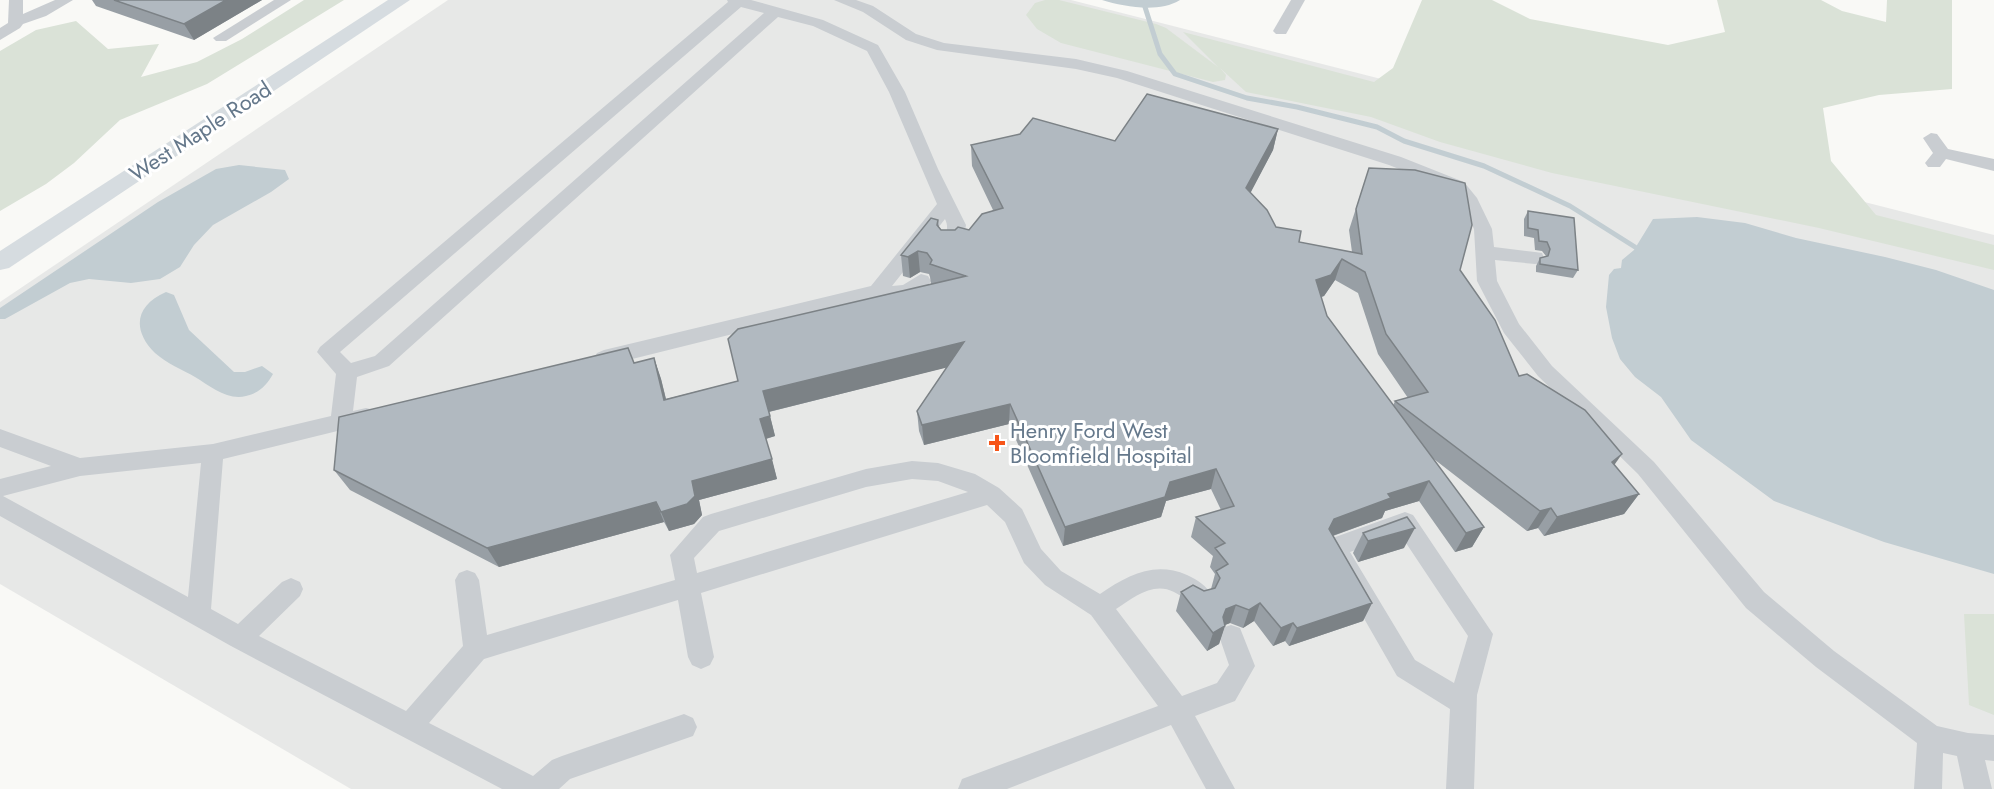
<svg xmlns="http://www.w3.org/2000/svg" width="1994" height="789" font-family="Jost,sans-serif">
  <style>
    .built { fill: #e7e8e7 }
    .green { fill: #dae2d7 }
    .water { fill: #c2cdd2 }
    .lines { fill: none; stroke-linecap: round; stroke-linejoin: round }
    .stream { stroke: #c2cdd2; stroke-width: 5 }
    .minor { fill: #c9cdd1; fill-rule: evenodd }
    .major { fill: #d6dce0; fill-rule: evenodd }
    .wall { fill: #989fa5; fill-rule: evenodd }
    .shaded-wall { fill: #7c8286 }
    .building { fill: #b1b9c0; stroke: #7c8286; stroke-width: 1.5 }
    .poi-dot { fill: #f65519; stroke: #fff; stroke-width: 2 }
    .labels { text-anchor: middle; stroke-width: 6; stroke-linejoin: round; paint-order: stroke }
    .street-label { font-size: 22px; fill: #65788b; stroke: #fff }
    .poi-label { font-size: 22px; fill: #65788b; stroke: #fff; text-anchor: start }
  </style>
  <rect width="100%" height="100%" fill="#f9f9f6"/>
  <polygon class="built" points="448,0 1071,0 1994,235 1994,789 351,789 0,584 0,302"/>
  <g class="green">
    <polygon points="304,0 344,0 207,84 120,120 74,163 46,184 0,211 0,51 36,30 76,21 108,49 159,44 141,77 197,62 242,39"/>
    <polygon points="1045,0 1059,0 1156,24 1166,28 1218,67 1183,32 1374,82 1393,68 1422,0 1492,0 1530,19 1668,45 1725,32 1717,0 1821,0 1842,11 1886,22 1887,0 1952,0 1952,89 1879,95 1823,108 1831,161 1876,215 1994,245 1994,270 1819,228 1552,173 1440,142 1371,117 1246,92 1220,68 1226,75 1225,80 1213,82 1061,43 1037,29 1026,15 1035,3"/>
    <polygon points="1964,614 1994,614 1994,715 1969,705"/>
  </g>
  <g class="water">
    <path d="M1102,0H1180C1159,13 1125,7 1102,0Z"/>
    <polygon points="239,165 285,170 289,179 271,192 213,225 194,245 180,267 160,279 131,283 89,279 70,283 5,319 0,319 0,308 158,202 216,169"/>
    <polygon points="1697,217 1745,223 1796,238 1885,257 1936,270 1994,290 1994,574 1884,542 1774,501 1691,440 1661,397 1635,377 1620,359 1612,338 1606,307 1609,275 1614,269 1621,268 1622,260 1634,250 1653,219"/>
    <path d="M166,292L174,295L189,330L234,372H245L262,366L273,374C267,385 259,393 246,396C228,401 210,386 195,377C183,370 166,363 155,353C131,329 136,305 166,292Z"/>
  </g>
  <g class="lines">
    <polyline class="stream" points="1145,7 1160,54 1175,74 1247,98 1297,107 1377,127 1404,141 1484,166 1570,206 1635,247"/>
    <g class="minor">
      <polygon points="9,0 23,0 23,14 55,0 73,0 46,16 23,24 20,28 0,40 0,28 8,23"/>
      <polygon points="274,0 291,0 226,41 216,41 213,38"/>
      <path d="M727,0H751L823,20L878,45L905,92L938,169L966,225L964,236L956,249H942L940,245C945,236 950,229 945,219L892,286L903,285L921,274L928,276L931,281C919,301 897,300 877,298L604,366L597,363L594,358L597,353L604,350L871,286L937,204L889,92L867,51L813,26L778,17L389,366L357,377L353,411L366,408L374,410L377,416L374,422L223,459L211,609L238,624L282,582L291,578L300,582L303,589L300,596L259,636L406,711L463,646L455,580L459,573L467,570L475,573L479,580L487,635L675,580L670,555L703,517L711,514L866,469L912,461L938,463L975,474L999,488L1022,509L1041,549L1061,571L1100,594C1128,575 1154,561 1187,575C1198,580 1207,586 1212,596L1209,604L1200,607C1190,603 1184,597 1174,592C1153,581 1133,598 1116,609L1182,696L1217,683L1229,665L1219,636L1222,628L1231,625L1240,628L1255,666L1235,701L1195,716L1235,789H1206L1171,725L1007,789H958L962,779L1158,706L1091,615L1045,585L1024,563L1005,522L987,505L701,593L714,657L710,665L701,669L692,665L688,657L678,600L484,659L429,723L533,776L552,760L562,756L684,714L693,718L697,727L693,736L570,779L559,789H502L231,646L0,516V479L51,466L0,447V429L80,458L213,444L331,416L336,374L317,352L320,347L728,2ZM741,7L764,13L375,356L351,363L340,352ZM201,463L188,597L3,496L80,476ZM912,479L938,481L968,492L697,573L694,558L719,531L866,487Z"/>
      <polygon points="834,0 856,0 873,6 916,34 944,43 1076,59 1127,71 1401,157 1464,182 1477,198 1492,229 1494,247 1535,252 1542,253 1544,258 1542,263 1535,264 1495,260 1497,281 1519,324 1552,366 1654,462 1764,592 1834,651 1937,726 1968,733 1994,735 1994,761 1985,760 1992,789 1964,789 1957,756 1943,753 1942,789 1914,789 1917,743 1816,667 1746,608 1638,474 1538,376 1504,333 1477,281 1474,229 1460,200 1452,190 1389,165 1117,78 1076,69 937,50 906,40 863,12"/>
      <polygon points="1291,0 1305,0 1286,34 1276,34 1273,31"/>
      <polygon points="1931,133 1937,134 1948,149 1994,159 1994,171 1946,159 1940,167 1928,167 1925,163 1933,153 1923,138"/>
      <path d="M1405,512L1413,515L1493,634L1477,695L1474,789H1446L1450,709L1397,676L1323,547L1327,540ZM1400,534L1468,636L1454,683L1415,660L1350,552Z"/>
    </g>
    <polygon class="major" points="388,0 410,0 9,268 0,270 0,251"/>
  </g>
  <g class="wall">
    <polygon points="92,0 262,0 194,40 96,6"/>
    <path d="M1278,129L1273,150L1250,193L1276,227L1299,242L1352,252L1349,230L1369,168L1460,270L1519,376L1614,465L1639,494L1624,514L1544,536L1538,528L1527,531L1430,456L1484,527L1472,547L1455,552L1419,501L1385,511L1382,518L1333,536L1372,603L1363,621L1289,646L1285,641L1273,646L1254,621L1243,628L1230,623L1225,625L1219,644L1207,651L1176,611L1181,592L1204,591L1211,589L1215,574L1210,567L1213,556L1191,537L1196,517L1221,510L1211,489L1166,501L1161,517L1063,546L1009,424L924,445L919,431L917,411L947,367L769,412L775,436L766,439L777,479L699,500L702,515L694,524L669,531L664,522L499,567L350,490L334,470L634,363L654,358L661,379L666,399L738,381L931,284L930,277L929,274L920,272L910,278L903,276L901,255L938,220L939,227L941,230H969L993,210L972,166L971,145L1115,141ZM1335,280L1358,293L1378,354L1408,398L1395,401L1393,406L1327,316L1321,297L1324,296Z"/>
    <polygon points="1528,211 1578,270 1573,278 1536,272 1536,266 1540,258 1546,256 1542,251 1535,250 1534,238 1524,236 1524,219"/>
    <polygon points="1363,533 1404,548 1358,562 1353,553"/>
  </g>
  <g class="shaded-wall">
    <polygon points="226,0 262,0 194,40 184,24"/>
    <polygon points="1278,129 1273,150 1242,209 1246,188"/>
    <polygon points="918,251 920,272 910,278 908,257"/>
    <polygon points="1342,259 1335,280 1324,296 1309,301 1316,280"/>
    <polygon points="964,342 965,363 768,412 763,391"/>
    <polygon points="654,358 661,379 671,420 664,400"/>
    <polygon points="1010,404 1009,424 924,445 922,425"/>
    <polygon points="770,416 775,436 765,439 760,419"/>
    <polygon points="1622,454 1608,474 1612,462"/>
    <polygon points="772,459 777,479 699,500 702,515 694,524 669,531 661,512 692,481"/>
    <polygon points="1216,469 1211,489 1166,501 1161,517 1063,546 1065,527 1170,482"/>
    <polygon points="1429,481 1419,501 1385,511 1382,518 1326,538 1329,529 1334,519 1388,494"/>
    <polygon points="1639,494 1624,514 1544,536 1557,517"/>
    <polygon points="656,502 664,522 499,567 487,548"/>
    <polygon points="1551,508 1538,528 1527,531 1540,511"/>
    <polygon points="1484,527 1472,547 1455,552 1466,533"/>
    <polygon points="1415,528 1404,548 1358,562 1368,541"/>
    <polygon points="1260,603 1254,621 1243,628 1249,610"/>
    <polygon points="1372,603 1363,621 1289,646 1297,628"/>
    <polygon points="1236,605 1230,623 1220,627 1225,626 1219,644 1207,651 1213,633 1226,609"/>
    <polygon points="1293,623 1285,641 1273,646 1281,628"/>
  </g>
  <g class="building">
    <polygon points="114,0 226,0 184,24"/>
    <polygon points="1147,94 1278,129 1246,188 1267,210 1276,227 1301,231 1299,242 1362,254 1356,209 1369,168 1415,170 1465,183 1472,225 1460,270 1495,320 1519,376 1527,374 1585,410 1622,454 1612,462 1639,494 1557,517 1551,508 1540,511 1395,401 1428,392 1386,334 1365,272 1342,259 1331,275 1316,280 1327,316 1484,527 1466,533 1429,481 1388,494 1391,498 1334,519 1329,529 1372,603 1297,628 1293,623 1281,628 1260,603 1249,610 1236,605 1226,609 1223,617 1225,626 1213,633 1181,592 1193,585 1204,591 1215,588 1220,578 1216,571 1228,564 1215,548 1225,543 1196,517 1234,506 1216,469 1170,482 1165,497 1065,527 1010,404 922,425 917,411 964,342 763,391 770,416 760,419 772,459 692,481 695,496 687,504 661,512 656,502 487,548 334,470 339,417 628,348 634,363 654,358 664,400 738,381 728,339 738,329 966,276 930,264 932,260 927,253 918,251 908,257 901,255 931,218 938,220 937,225 941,230 955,230 958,227 969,230 982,214 1003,208 971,145 1020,134 1033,118 1115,141"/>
    <polygon points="1528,211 1574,218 1578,270 1540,264 1540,258 1548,256 1550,249 1547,242 1539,241 1538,230 1528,228"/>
    <polygon points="1407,517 1415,528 1368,541 1363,533"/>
  </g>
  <path class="poi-dot" d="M994 434h6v6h6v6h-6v6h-6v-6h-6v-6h6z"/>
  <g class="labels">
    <g class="street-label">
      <text transform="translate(200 131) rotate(-33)" y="8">West Maple Road</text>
    </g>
    <g class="poi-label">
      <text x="1010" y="438">Henry Ford West<tspan x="1010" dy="25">Bloomfield Hospital</tspan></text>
    </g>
  </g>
</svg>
